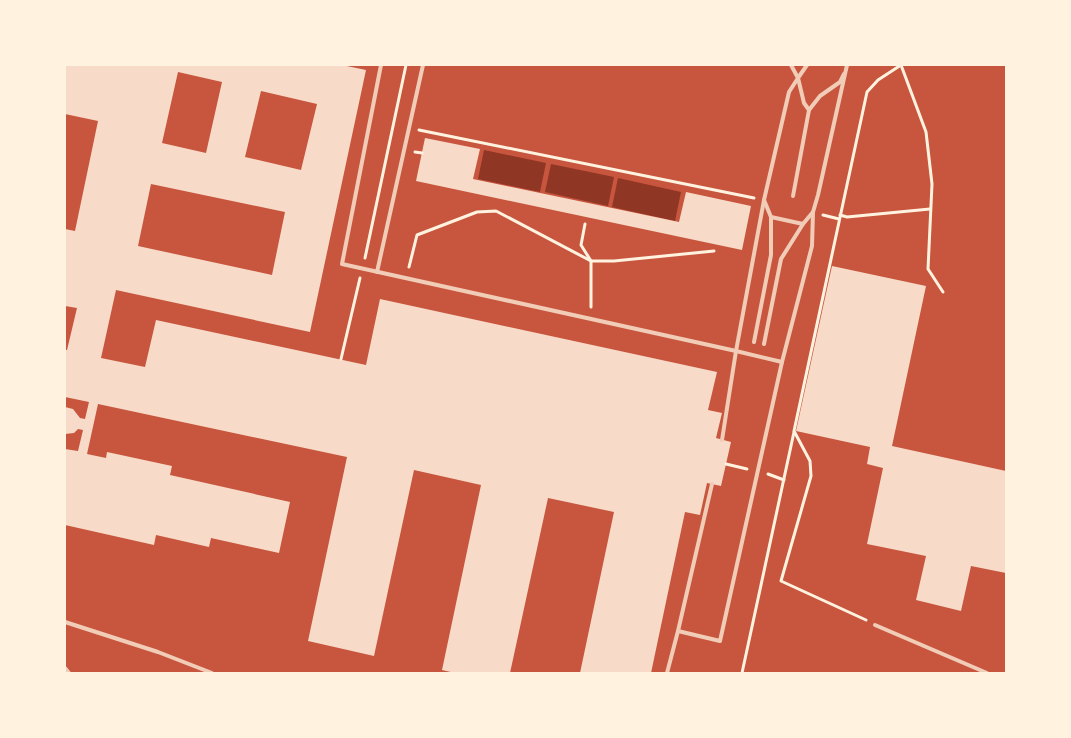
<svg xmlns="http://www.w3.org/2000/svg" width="1071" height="738" font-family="'Titillium Web',sans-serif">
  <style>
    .water { fill: #8f3625 }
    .building { fill: #f7dbc8; fill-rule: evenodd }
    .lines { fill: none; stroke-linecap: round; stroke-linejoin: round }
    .path { stroke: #fff3e0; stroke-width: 3 }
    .service { stroke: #f1ccb7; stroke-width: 4 }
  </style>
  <rect width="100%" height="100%" fill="#c8553d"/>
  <g class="water">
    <polygon points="484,150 546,163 540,192 478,179"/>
    <polygon points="551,164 614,177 608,206 545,192"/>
    <polygon points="618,178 681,192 675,221 612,207"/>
  </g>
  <g class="building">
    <path d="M65,65H342L366,70L310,332L116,290L101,358L145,367L156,320L366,365L380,299L717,372L708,410L722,413L716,438L731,442L721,486L707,483L700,515L685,512L651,673H580L614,512L548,498L510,673H455L442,670L481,485L414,470L374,656L308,641L347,457L98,404L87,454L106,458L107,452L172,466L170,475L290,502L279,553L211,538L209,547L156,535L154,545L65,525V449L78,451L83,430L78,429L74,433L65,434V407L73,409L80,418L85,419L89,402L65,397V350H67L77,308L65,306V229L75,231L98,121L65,114ZM178,72L222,82L206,153L162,143ZM261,91L317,104L301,170L245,157ZM151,184L285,212L272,275L138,246Z"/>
    <polygon points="425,138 480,149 473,179 679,222 686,192 751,206 742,250 416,181"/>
    <polygon points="832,266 926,286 892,446 1006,471 1006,573 971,566 961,611 916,600 926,556 867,544 883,468 867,464 870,447 796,431"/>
  </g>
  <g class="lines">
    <g class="path">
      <polyline points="901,65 926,132 932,184 928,269 943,292"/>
      <polyline points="419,130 754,198"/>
      <polyline points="415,152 422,153"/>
      <polyline points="823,215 839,219"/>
      <polyline points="840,215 847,217 930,209"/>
      <polyline points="585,224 581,245 591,261 591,307"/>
      <polyline points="365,258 406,65"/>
      <polyline points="409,267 417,235 477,212 496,211 591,261 614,261 714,251"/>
      <polyline points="341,359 360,278"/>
      <polyline points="726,464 747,469"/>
      <polyline points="768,474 784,480"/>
      <polyline points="866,620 781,581 811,476 810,461 794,431 867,92 878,80 901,65"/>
      <polyline points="742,673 794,432"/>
    </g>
    <g class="service">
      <polyline points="381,65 342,264 736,351 722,440"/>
      <polyline points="791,65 798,78 789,92 764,200 771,217 803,224 813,212 818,195 847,65"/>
      <polyline points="807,65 798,78 804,103 809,110"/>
      <polyline points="793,196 809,110 820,96 840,82 844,74"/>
      <polyline points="764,200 736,351 782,362"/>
      <polyline points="377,272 423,65"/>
      <polyline points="754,342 771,255 771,217"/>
      <polyline points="764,344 781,259 803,224"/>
      <polyline points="712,484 678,631 720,641 782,362 812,246 813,212"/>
      <polyline points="65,622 158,652 212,673"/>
      <polyline points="875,625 987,673"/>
      <polyline points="65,668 69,673"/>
      <polyline points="667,673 678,631"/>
    </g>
  </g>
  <rect width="1071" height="738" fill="none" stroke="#fff3e0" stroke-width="132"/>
</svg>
